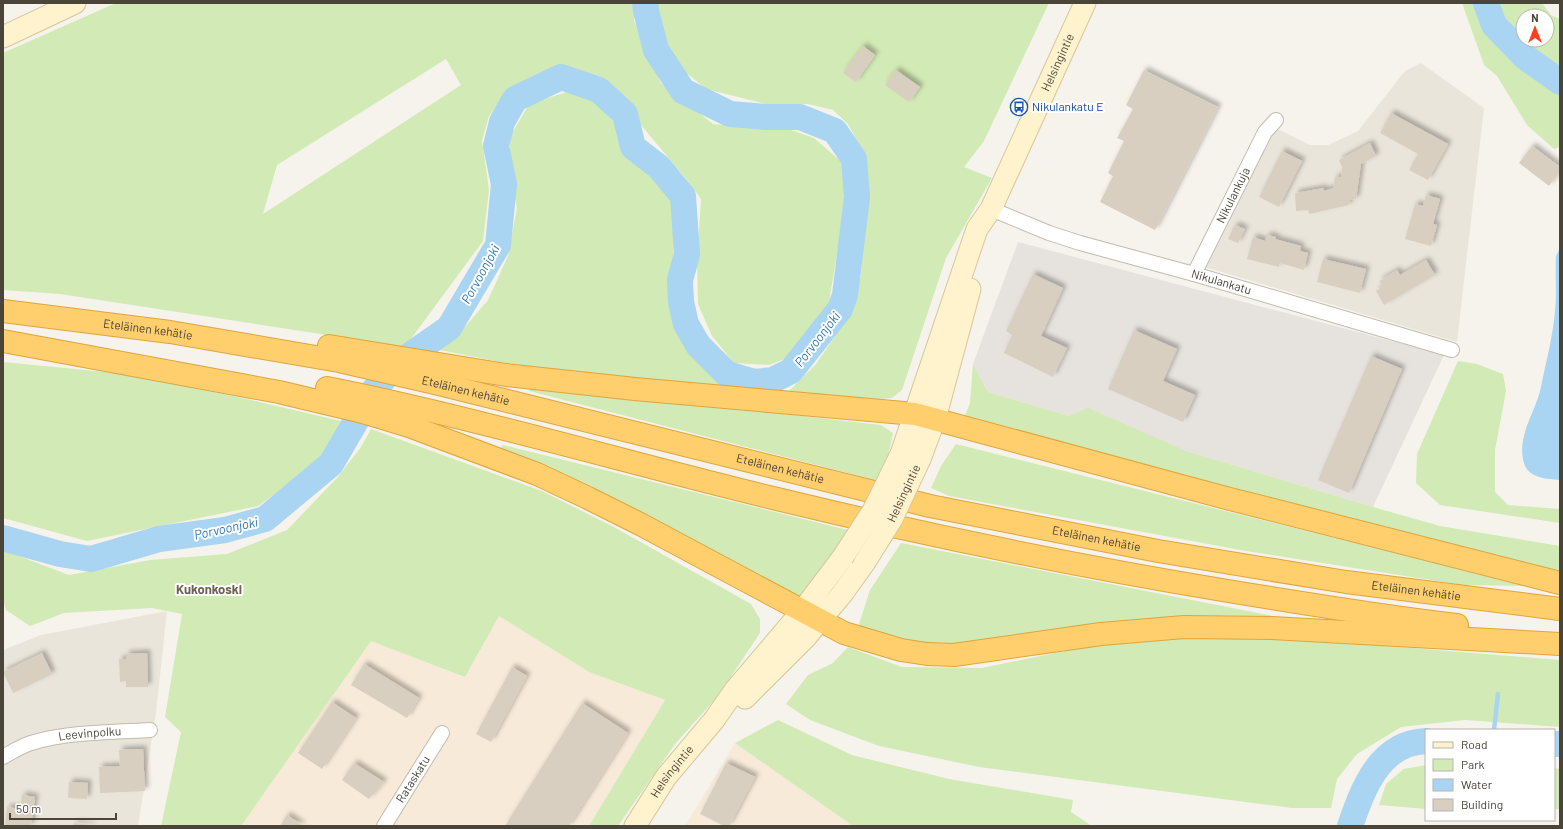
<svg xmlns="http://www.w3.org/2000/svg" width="1563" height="829" font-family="Barlow,sans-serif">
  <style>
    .residential { fill: #eae5da }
    .commercial { fill: #f7ead8 }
    .industrial { fill: #e6e2dd }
    .green { fill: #d2eab5; fill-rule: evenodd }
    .water { fill: #a9d4f2 }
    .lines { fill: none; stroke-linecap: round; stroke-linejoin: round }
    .stream { stroke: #a9d4f2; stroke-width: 4.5 }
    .river { stroke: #a9d4f2; stroke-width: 26 }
    .building { fill: #d8cfc1; filter: url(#shadow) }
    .street-casing { stroke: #c2bbae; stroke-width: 16 }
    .secondary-casing { stroke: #d6c79b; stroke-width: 23 }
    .highway-casing { stroke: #e0a43c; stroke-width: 24 }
    .street { stroke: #fff; stroke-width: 14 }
    .secondary { stroke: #fff3cd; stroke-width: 21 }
    .highway { stroke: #ffcf6e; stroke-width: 22 }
    .secondary-bridge-casing { stroke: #d6c79b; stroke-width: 23; stroke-linecap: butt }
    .secondary-bridge { stroke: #fff3cd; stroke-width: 21 }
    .labels { text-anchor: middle; stroke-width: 4; stroke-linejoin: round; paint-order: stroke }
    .street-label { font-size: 12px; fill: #4b4439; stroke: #fff }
    .transit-label { font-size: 12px; fill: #164399; stroke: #fff; text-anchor: start }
    .water-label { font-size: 13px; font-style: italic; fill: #2e7ab2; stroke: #fff }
    .neighbourhood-label { font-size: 13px; font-weight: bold; fill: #6e6250; stroke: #fff }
  </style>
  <defs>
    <filter id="shadow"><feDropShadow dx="3.5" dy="-3.5" stdDeviation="2" flood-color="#0004"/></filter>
  </defs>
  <rect width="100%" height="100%" fill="#f6f3ec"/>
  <g class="residential">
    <polygon points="1421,63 1484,108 1457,342 1205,267 1270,138 1278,129 1310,145 1328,145 1358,131 1405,71"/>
    <polygon points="167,611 156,713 138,826 3,826 3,650 41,635"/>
  </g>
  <g class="commercial">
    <polygon points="499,616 589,672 665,700 589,826 241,826 371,640 465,677"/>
    <polygon points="735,743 745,750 853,826 685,826"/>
  </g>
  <polygon class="industrial" points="1018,242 1444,355 1373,507 988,392 973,364"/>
  <g class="green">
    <path d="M116,3H634V21L661,83L713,124L791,130L814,138L843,163L847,193L826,320L795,355L769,365L734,363L712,336L698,304L697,261L701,199L688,181L604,81L559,66L508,91L489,116L482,141L489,190L483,241L405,347L60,294L3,290V53ZM446,59L461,85L263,214L277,165Z"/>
    <polygon points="656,3 1049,3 984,141 964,167 992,178 946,258 902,390 892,398 864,400 789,391 816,364 849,316 861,275 866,209 865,155 848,124 833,110 808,104 766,104 706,89 678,66 658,28"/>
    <path d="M1462,3H1542L1551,15L1560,19V147L1554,149L1527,125L1497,76L1484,65ZM1523,16H1547V40H1523Z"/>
    <polygon points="567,92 595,100 619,128 625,155 670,192 675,211 672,301 689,345 714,378 740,388 605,377 500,362 435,349 465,327 488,300 508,256 517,208 508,164 511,135 529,104"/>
    <polygon points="1458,361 1477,364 1503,374 1506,391 1495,450 1495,492 1508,505 1560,509 1560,523 1440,505 1416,483 1417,454"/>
    <polygon points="3,362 116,373 238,397 345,422 319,462 258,506 87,541 3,518"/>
    <polygon points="973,364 988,392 1069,416 1088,408 1186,451 1373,507 1440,526 1560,546 1560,574 964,418 970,403"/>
    <polygon points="531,385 881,425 893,433 886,465 879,481 529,391"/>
    <polygon points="371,429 542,491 612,526 751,604 760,619 760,633 718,696 675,744 618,826 589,826 665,700 589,672 499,616 465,677 371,641 241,826 161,826 181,732 165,717 182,614 152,608 64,613 30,626 6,610 3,599 3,550 69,575 150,560 227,554 287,530 337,478 361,447"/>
    <polygon points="956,444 1527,586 1463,585 1246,551 949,496 931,488 941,466"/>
    <polygon points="503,445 848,530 827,565 799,600 500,449"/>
    <polygon points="901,543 1278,617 1273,620 1034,635 925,647 858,627 870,590"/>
    <polygon points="1203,637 1350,643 1560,660 1560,727 1465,720 1401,727 1357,754 1337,779 1331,808 1292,808 979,767 879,746 810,720 786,704 808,675 833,663 848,647 902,667 982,668 1099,644"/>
    <polygon points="778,720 852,755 949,779 1073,800 1071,812 1092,826 853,826 735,743"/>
    <polygon points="1426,765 1426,809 1379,805 1386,784 1404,769"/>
    <polygon points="1554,768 1560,769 1560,809 1554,809"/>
  </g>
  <path class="water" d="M1560,248V480C1547,479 1528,478 1524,463C1516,436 1536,412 1541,387C1546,362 1553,336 1555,311C1557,293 1555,274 1556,256Z"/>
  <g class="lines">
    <polyline class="stream" points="1494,730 1498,694"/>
    <g class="river">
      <polyline points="1486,3 1494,25 1525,57 1560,82"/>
      <polyline points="3,538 60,554 91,559 159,539 225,530 265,519 331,464 374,390 396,365 449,328 498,245 504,184 496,146 502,122 515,99 561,77 599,90 625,114 633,147 659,167 683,196 687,254 680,280 681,302 686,324 698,345 727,374 754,382 773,380 791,371 840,309 845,295 857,197 854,159 835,131 800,117 767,117 730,114 683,91 656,50 646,11 645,3"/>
      <polyline points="1554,744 1560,744"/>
      <path d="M1350,826C1363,789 1379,743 1426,741"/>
    </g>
  </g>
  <g class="building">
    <polygon points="863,46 875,55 856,82 843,73"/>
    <polygon points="896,70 920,87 909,102 885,85"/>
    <polygon points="1144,70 1218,107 1155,230 1100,202 1113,176 1108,173 1124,141 1117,138 1133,109 1126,105"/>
    <polygon points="1391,113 1448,144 1428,180 1409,170 1418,154 1380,133"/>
    <polygon points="1370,143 1376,156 1361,164 1356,199 1350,200 1349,205 1309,214 1308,210 1296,211 1295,193 1324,188 1324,191 1333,188 1335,177 1341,177 1342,167 1339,160"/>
    <polygon points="1532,146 1560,167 1560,171 1549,186 1519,163"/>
    <polygon points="1282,151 1302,161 1279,207 1259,197"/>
    <polygon points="1426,195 1440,199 1433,224 1437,225 1431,246 1405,239 1415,204 1423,206"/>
    <polygon points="1235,225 1245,229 1238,243 1228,239"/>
    <polygon points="1267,235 1276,237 1275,239 1301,246 1300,251 1308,253 1304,270 1280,263 1279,267 1247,259 1253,237 1265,241"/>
    <polygon points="1323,259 1366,269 1360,293 1317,282"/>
    <polygon points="1426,260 1435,275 1384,305 1376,291 1383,286 1379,281 1397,270 1400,275"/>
    <polygon points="1033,274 1063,288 1041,336 1067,348 1053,377 1004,353 1012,335 1006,331"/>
    <polygon points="1134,330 1177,349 1163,381 1195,395 1183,422 1108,389"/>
    <polygon points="1371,356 1402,369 1349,493 1318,480"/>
    <polygon points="42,653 52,674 13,693 3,672"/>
    <polygon points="147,653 148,687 126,687 126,681 120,682 119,659 126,659 126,654"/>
    <polygon points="364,664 419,698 407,718 351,685"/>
    <polygon points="512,667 527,676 491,742 476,734"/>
    <polygon points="332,702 356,718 322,769 298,753"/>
    <polygon points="582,703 628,733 569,826 505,826"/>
    <polygon points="143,749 145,791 100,793 99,767 120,766 119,750"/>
    <polygon points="354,763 384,782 369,799 342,780"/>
    <polygon points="726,763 755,777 729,826 724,826 700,814"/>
    <polygon points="69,782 88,783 87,799 68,798"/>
    <polygon points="22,795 35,797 31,826 5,826 7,807 20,809"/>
    <polygon points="287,815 303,826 280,826"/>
    <polygon points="74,823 92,825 92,826 73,826"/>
  </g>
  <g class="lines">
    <defs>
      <g id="street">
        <path id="s1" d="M991,209L1049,233L1080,243L1194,274L1452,350"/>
        <path id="s2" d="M1194,274L1265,132L1276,120"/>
        <path id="s3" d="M3,757C12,752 21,746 31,743C67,732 113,732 150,730"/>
        <path id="s4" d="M384,826L442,733"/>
      </g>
      <g id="secondary">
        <polyline points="3,37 75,3"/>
        <path id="s5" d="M901,454L977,229L991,209L1085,3"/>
        <polyline points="920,459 935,419 970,289"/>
        <polyline points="745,698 806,637 842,594 865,562"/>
        <path id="s6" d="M635,826L666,777L714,720L735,690L803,610L843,557"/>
      </g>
      <g id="highway">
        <path id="s7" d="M3,311L170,332L339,361L435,383L930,506L1158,551L1346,582L1560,609"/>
        <polyline points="3,341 279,392 363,412 409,426 537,474 588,498 640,524 844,633 901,650 927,654 954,655 1101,634 1184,627 1272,628 1560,644"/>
        <polyline points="329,346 506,375 635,389 915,414 1226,498 1560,583"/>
        <path d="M327,388C477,418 624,462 773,498C921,534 1071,565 1222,590C1300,603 1379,616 1457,625"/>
      </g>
    </defs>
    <use href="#street" class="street-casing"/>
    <use href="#secondary" class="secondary-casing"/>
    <use href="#highway" class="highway-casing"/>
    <use href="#street" class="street"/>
    <use href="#secondary" class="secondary"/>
    <use href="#highway" class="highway"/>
    <defs>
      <g id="secondary-bridge">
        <polyline points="843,557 873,511 901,454"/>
        <path id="s8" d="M865,562L892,519L920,459"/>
      </g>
    </defs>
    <use href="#secondary-bridge" class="secondary-bridge-casing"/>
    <use href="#secondary-bridge" class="secondary-bridge"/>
  </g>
  <defs>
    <symbol id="bus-ring" viewBox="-11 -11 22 22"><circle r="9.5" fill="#fff" stroke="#1a4fb4" stroke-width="1.5"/><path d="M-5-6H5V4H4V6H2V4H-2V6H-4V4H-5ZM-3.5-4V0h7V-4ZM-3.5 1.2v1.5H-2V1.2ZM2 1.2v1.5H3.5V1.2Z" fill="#1a4fb4"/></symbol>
  </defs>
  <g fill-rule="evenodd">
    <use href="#bus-ring" x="1009" y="97" width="20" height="20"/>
  </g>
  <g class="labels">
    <g class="street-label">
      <text dy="4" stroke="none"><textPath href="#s5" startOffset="423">Helsingintie</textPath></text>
      <text dy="4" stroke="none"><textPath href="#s2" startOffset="88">Nikulankuja</textPath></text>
      <text dy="4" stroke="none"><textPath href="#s1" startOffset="242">Nikulankatu</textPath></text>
      <text dy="4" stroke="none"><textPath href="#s7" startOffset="146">Eteläinen kehätie</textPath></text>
      <text dy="4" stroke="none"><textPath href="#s7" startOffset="470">Eteläinen kehätie</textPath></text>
      <text dy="4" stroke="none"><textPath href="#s7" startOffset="794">Eteläinen kehätie</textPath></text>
      <text dy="4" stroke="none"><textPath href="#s8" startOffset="79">Helsingintie</textPath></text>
      <text dy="4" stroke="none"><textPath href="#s7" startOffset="1118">Eteläinen kehätie</textPath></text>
      <text dy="4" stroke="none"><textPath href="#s7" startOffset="1442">Eteläinen kehätie</textPath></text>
      <text dy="4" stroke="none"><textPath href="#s3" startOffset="91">Leevinpolku</textPath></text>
      <text dy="4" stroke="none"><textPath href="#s6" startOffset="66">Helsingintie</textPath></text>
      <text dy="4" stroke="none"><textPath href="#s4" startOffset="55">Rataskatu</textPath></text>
    </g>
    <g class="transit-label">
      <text x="1032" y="111">Nikulankatu E</text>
    </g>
    <g class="water-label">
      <text transform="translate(480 274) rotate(-61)" y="5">Porvoonjoki</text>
      <text transform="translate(817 339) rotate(-52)" y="5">Porvoonjoki</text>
      <text transform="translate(226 528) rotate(-12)" y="5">Porvoonjoki</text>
    </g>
    <g class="neighbourhood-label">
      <text x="209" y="594">Kukonkoski</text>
    </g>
  </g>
  <rect width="1563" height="829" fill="none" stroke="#4b4439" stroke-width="8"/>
  <rect x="1425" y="729" width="130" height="92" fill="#ffffff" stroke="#b7b4b0"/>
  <rect x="1433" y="742" width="20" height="6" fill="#fff3cd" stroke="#b7b4b0"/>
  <text x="1461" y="749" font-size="12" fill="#4b4439">Road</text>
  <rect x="1433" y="759" width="20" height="12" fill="#d2eab5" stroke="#b7b4b0"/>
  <text x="1461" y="769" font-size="12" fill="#4b4439">Park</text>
  <rect x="1433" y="779" width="20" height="12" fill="#a9d4f2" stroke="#b7b4b0"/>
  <text x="1461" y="789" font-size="12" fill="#4b4439">Water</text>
  <rect x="1433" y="799" width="20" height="12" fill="#d8cfc1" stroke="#b7b4b0"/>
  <text x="1461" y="809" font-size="12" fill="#4b4439">Building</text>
  <g transform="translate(1535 28)"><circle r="19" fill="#ffffff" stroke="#b7b4b0"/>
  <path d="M0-3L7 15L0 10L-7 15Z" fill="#fc3f1d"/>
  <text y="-6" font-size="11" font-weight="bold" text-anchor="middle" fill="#4b4439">N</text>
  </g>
  <path d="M10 813v6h106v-6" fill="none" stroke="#4b4439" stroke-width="2"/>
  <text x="16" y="813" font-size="12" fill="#4b4439" stroke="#ffffff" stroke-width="3" paint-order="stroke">50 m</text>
</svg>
